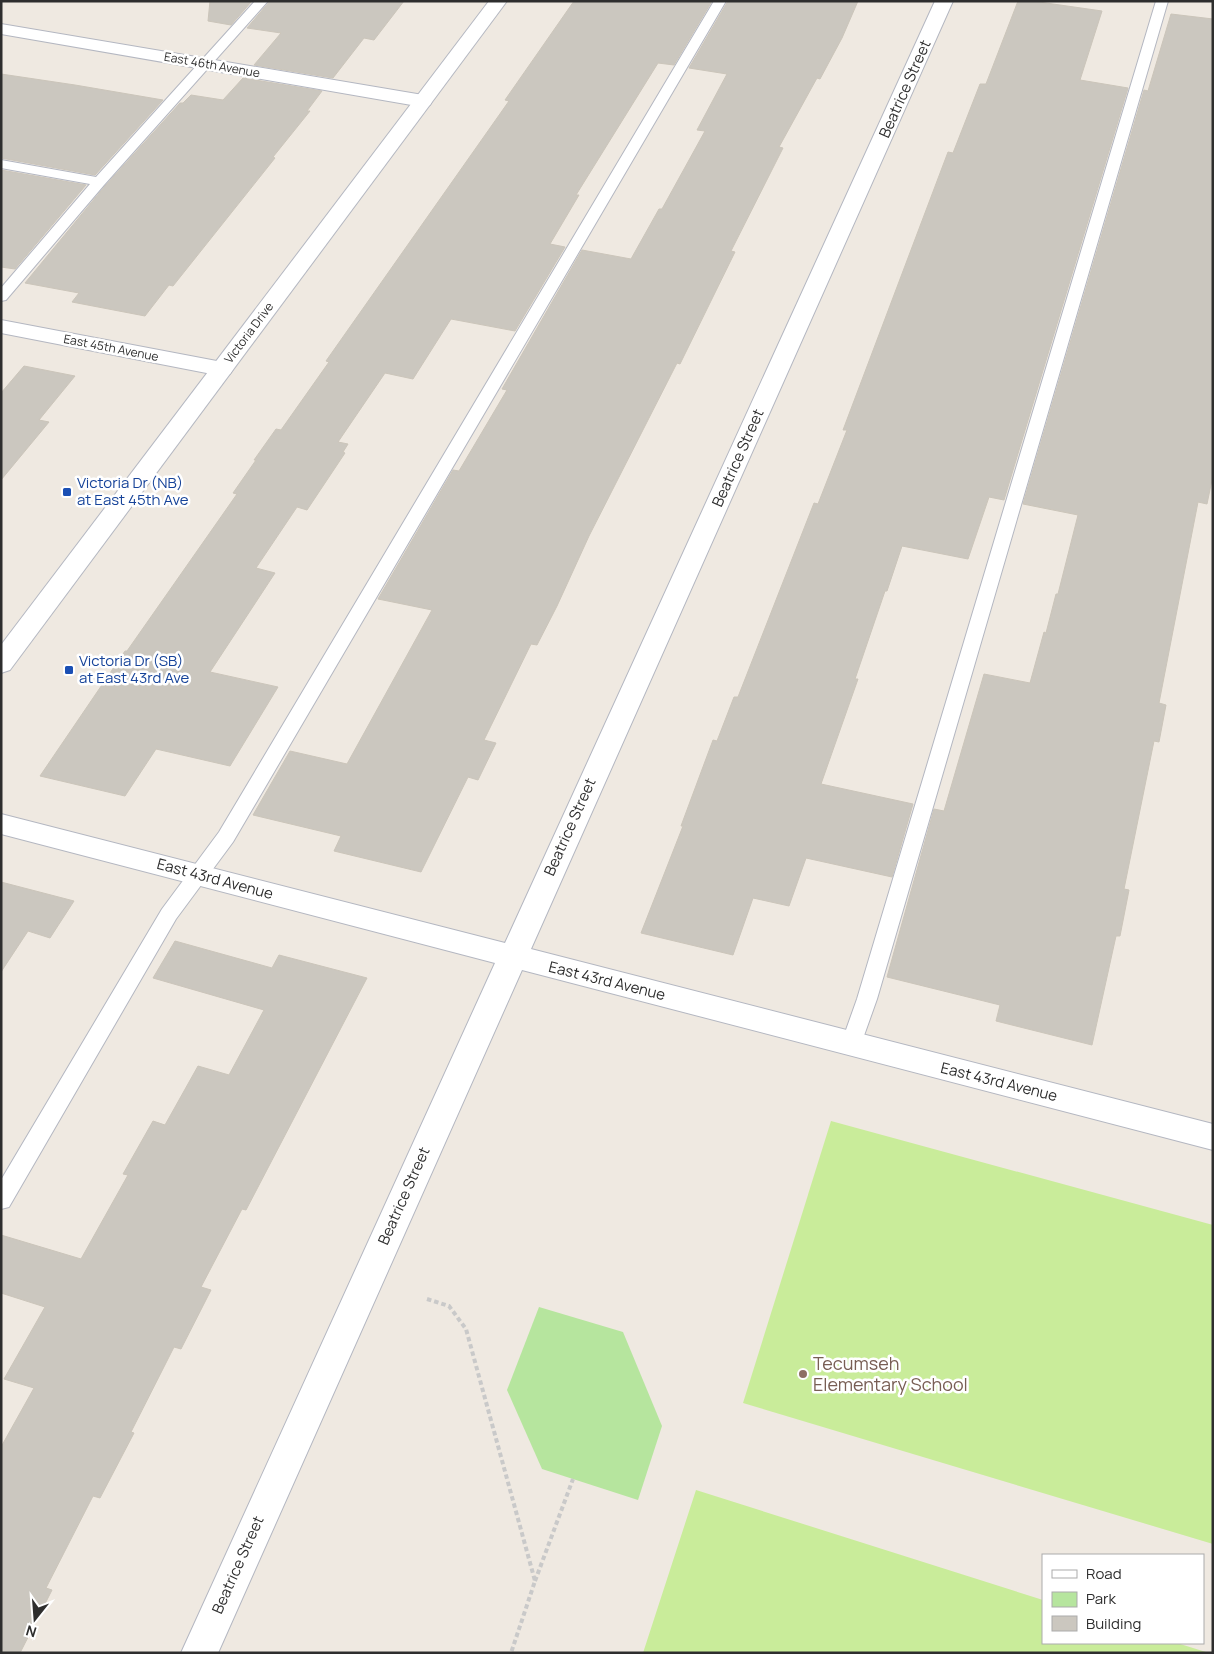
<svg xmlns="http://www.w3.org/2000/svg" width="1214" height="1654" font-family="Manrope,sans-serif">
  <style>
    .green { fill: #b6e59e }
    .pitch { fill: #c9ec9a }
    .building { fill: #cbc7bf; stroke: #cbc5ba }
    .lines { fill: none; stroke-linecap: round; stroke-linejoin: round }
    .lane-casing { stroke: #b4b7c1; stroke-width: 2 }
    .street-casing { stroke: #b4b7c1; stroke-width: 2 }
    .secondary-casing { stroke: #b4b7c1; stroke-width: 2 }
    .path { stroke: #c9c9c9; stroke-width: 4; stroke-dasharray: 4.5 3; stroke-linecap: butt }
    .lane { fill: #fff; fill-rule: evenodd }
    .street { fill: #fff; fill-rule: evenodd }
    .secondary { fill: #fff; fill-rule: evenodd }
    .transit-dot { fill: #1a4fb4; stroke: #fff; stroke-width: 2 }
    .education-dot { fill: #8d6e63; stroke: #fff; stroke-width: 2 }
    .labels { text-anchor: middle; stroke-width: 5; stroke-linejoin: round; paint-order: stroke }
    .far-street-label { font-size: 12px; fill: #2e2e2e; stroke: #fff }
    .street-label { font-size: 15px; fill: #2e2e2e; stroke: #fff }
    .transit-label { font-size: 15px; fill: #164399; stroke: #fff; text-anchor: start }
    .near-education-label { font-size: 18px; fill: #785e54; stroke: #fff; text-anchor: start }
  </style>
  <rect width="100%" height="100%" fill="#efe9e1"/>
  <polygon class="green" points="539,1307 623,1332 662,1426 638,1500 542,1469 507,1390"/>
  <g class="pitch">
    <polygon points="831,1121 1213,1225 1213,1544 743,1403"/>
    <polygon points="696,1490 1043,1600 1043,1643 1177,1643 1209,1653 643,1653"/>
  </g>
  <g class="building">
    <polygon points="210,1 252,1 231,25 208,21"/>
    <polygon points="270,1 404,1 374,40 364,38 333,78 254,65 281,33 247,28"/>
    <polygon points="574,1 712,1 674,65 658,63 576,195 579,195 550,244 565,247 515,331 451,319 413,379 385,373 338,442 348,444 343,452 345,453 307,510 297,507 256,568 275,573 210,672 278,687 230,766 156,749 125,796 40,776 125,651 127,651 237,494 233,493 256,460 254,460 276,429 281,430 329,362 326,361 509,101 505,100"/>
    <polygon points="728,1 858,1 842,38 820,79 817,78 779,147 783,148 731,251 735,252 680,364 677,363 589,536 557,606 537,645 531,644 484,740 496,743 478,780 468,777 421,872 334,851 341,836 253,815 290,751 347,764 432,610 378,599 453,470 459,471 507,390 502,389 582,250 631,259 659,209 662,209 705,131 697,130 727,74 689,68"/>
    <polygon points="1018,1 1032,1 1102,11 1080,80 1128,88 1004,500 989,497 968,559 902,546 887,591 885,591 855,679 858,679 821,784 913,804 892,877 806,858 789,906 753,898 733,955 641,933 683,826 681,826 713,740 717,741 734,697 738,697 814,503 818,504 847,430 843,430 948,152 953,153 980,84 986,84"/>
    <polygon points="1171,14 1213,19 1213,475 1207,504 1198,502 1159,703 1166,705 1159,742 1154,741 1124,889 1129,890 1120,936 1116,936 1092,1045 996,1021 1000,1005 887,977 934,809 944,811 984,674 1030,683 1044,632 1046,633 1056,594 1058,594 1078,515 1023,504 1144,90 1148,91"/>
    <polygon points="1,74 75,85 163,100 95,175 1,158"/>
    <polygon points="243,78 322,91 307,111 310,111 273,157 275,158 173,286 169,285 145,316 72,302 79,293 25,283 105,186 180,103 183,103 191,95 223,100"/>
    <polygon points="1,170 86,185 15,269 1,267"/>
    <polygon points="24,366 75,376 39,420 49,422 1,480 1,393"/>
    <polygon points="1,882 74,901 50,938 28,931 1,972"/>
    <polygon points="175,941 272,968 279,955 367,978 246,1210 242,1209 201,1287 211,1290 181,1349 174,1347 131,1432 134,1433 100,1498 93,1496 46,1588 52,1590 20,1653 1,1653 1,1447 34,1388 4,1379 45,1307 1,1293 1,1235 81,1259 128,1175 123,1174 153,1121 165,1125 198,1066 229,1075 264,1010 153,978"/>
  </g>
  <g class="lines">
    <defs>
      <g id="lane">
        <polygon points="255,1 268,1 104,185 6,300 1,301 1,288 90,184 1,168 1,160 96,177"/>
        <polygon points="714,1 726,1 233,842 176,919 9,1207 1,1209 1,1180 162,909 219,832"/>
        <polygon points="1156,1 1168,1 877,999 861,1044 858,1050 851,1052 844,1050 841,1044 857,999"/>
      </g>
      <g id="street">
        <polygon points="935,1 953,1 531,949 1213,1124 1213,1150 522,970 218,1653 181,1653 495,963 1,834 1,814 505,943"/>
        <polygon points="1,24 423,95 430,97 432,101 430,105 423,107 1,34"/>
        <polygon points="1,320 222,362 230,364 233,369 230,374 222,376 1,333"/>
      </g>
      <polygon id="secondary" points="489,1 507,1 10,670 1,673 1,645"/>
    </defs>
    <use href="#lane" class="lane-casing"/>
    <use href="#street" class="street-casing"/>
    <use href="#secondary" class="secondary-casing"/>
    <g class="path">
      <polyline points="427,1299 449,1306 466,1329 535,1581 511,1653"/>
      <polyline points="535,1581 573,1479"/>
    </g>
    <use href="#lane" class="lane"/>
    <use href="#street" class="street"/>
    <use href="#secondary" class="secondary"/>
  </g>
  <g class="transit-dot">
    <rect x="62" y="487" width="10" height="10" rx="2.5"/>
    <rect x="64" y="665" width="10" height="10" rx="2.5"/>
  </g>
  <circle class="education-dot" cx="803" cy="1374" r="5"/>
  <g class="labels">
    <g class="far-street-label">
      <text transform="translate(212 65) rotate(10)" y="4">East 46th Avenue</text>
      <text transform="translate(249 333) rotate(-53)" y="4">Victoria Drive</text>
      <text transform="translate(111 348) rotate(11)" y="4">East 45th Avenue</text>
    </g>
    <g class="street-label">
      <text transform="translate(905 89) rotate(-66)" y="5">Beatrice Street</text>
      <text transform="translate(738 458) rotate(-66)" y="5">Beatrice Street</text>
      <text transform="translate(570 827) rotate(-66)" y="5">Beatrice Street</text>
      <text transform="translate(215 879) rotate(15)" y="5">East 43rd Avenue</text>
      <text transform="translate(607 981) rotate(14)" y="5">East 43rd Avenue</text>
      <text transform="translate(999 1082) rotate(14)" y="5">East 43rd Avenue</text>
      <text transform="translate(404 1196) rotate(-66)" y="5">Beatrice Street</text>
      <text transform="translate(238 1565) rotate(-66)" y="5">Beatrice Street</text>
    </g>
    <g class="transit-label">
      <text x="77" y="488">Victoria Dr (NB)<tspan x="77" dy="17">at East 45th Ave</tspan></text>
      <text x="79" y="666">Victoria Dr (SB)<tspan x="79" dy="17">at East 43rd Ave</tspan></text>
    </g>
    <g class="near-education-label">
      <text x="813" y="1370">Tecumseh<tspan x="813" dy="21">Elementary School</tspan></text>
    </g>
  </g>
  <rect width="1214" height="1654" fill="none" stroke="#2e2e2e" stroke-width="5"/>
  <rect x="1042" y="1554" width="162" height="90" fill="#ffffff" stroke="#ababab"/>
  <rect x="1052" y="1570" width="25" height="8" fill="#ffffff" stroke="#ababab"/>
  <text x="1086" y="1579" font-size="15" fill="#2e2e2e">Road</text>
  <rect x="1052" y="1592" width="25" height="15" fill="#b6e59e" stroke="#ababab"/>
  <text x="1086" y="1604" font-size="15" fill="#2e2e2e">Park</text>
  <rect x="1052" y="1616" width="25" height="15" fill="#cbc7bf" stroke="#ababab"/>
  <text x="1086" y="1629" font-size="15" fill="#2e2e2e">Building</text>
  <g transform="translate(35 1619) rotate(197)" stroke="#ffffff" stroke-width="4" paint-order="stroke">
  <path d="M0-4L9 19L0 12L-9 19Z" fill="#2e2e2e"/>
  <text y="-8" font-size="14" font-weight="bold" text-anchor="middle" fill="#2e2e2e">N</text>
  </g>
</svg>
